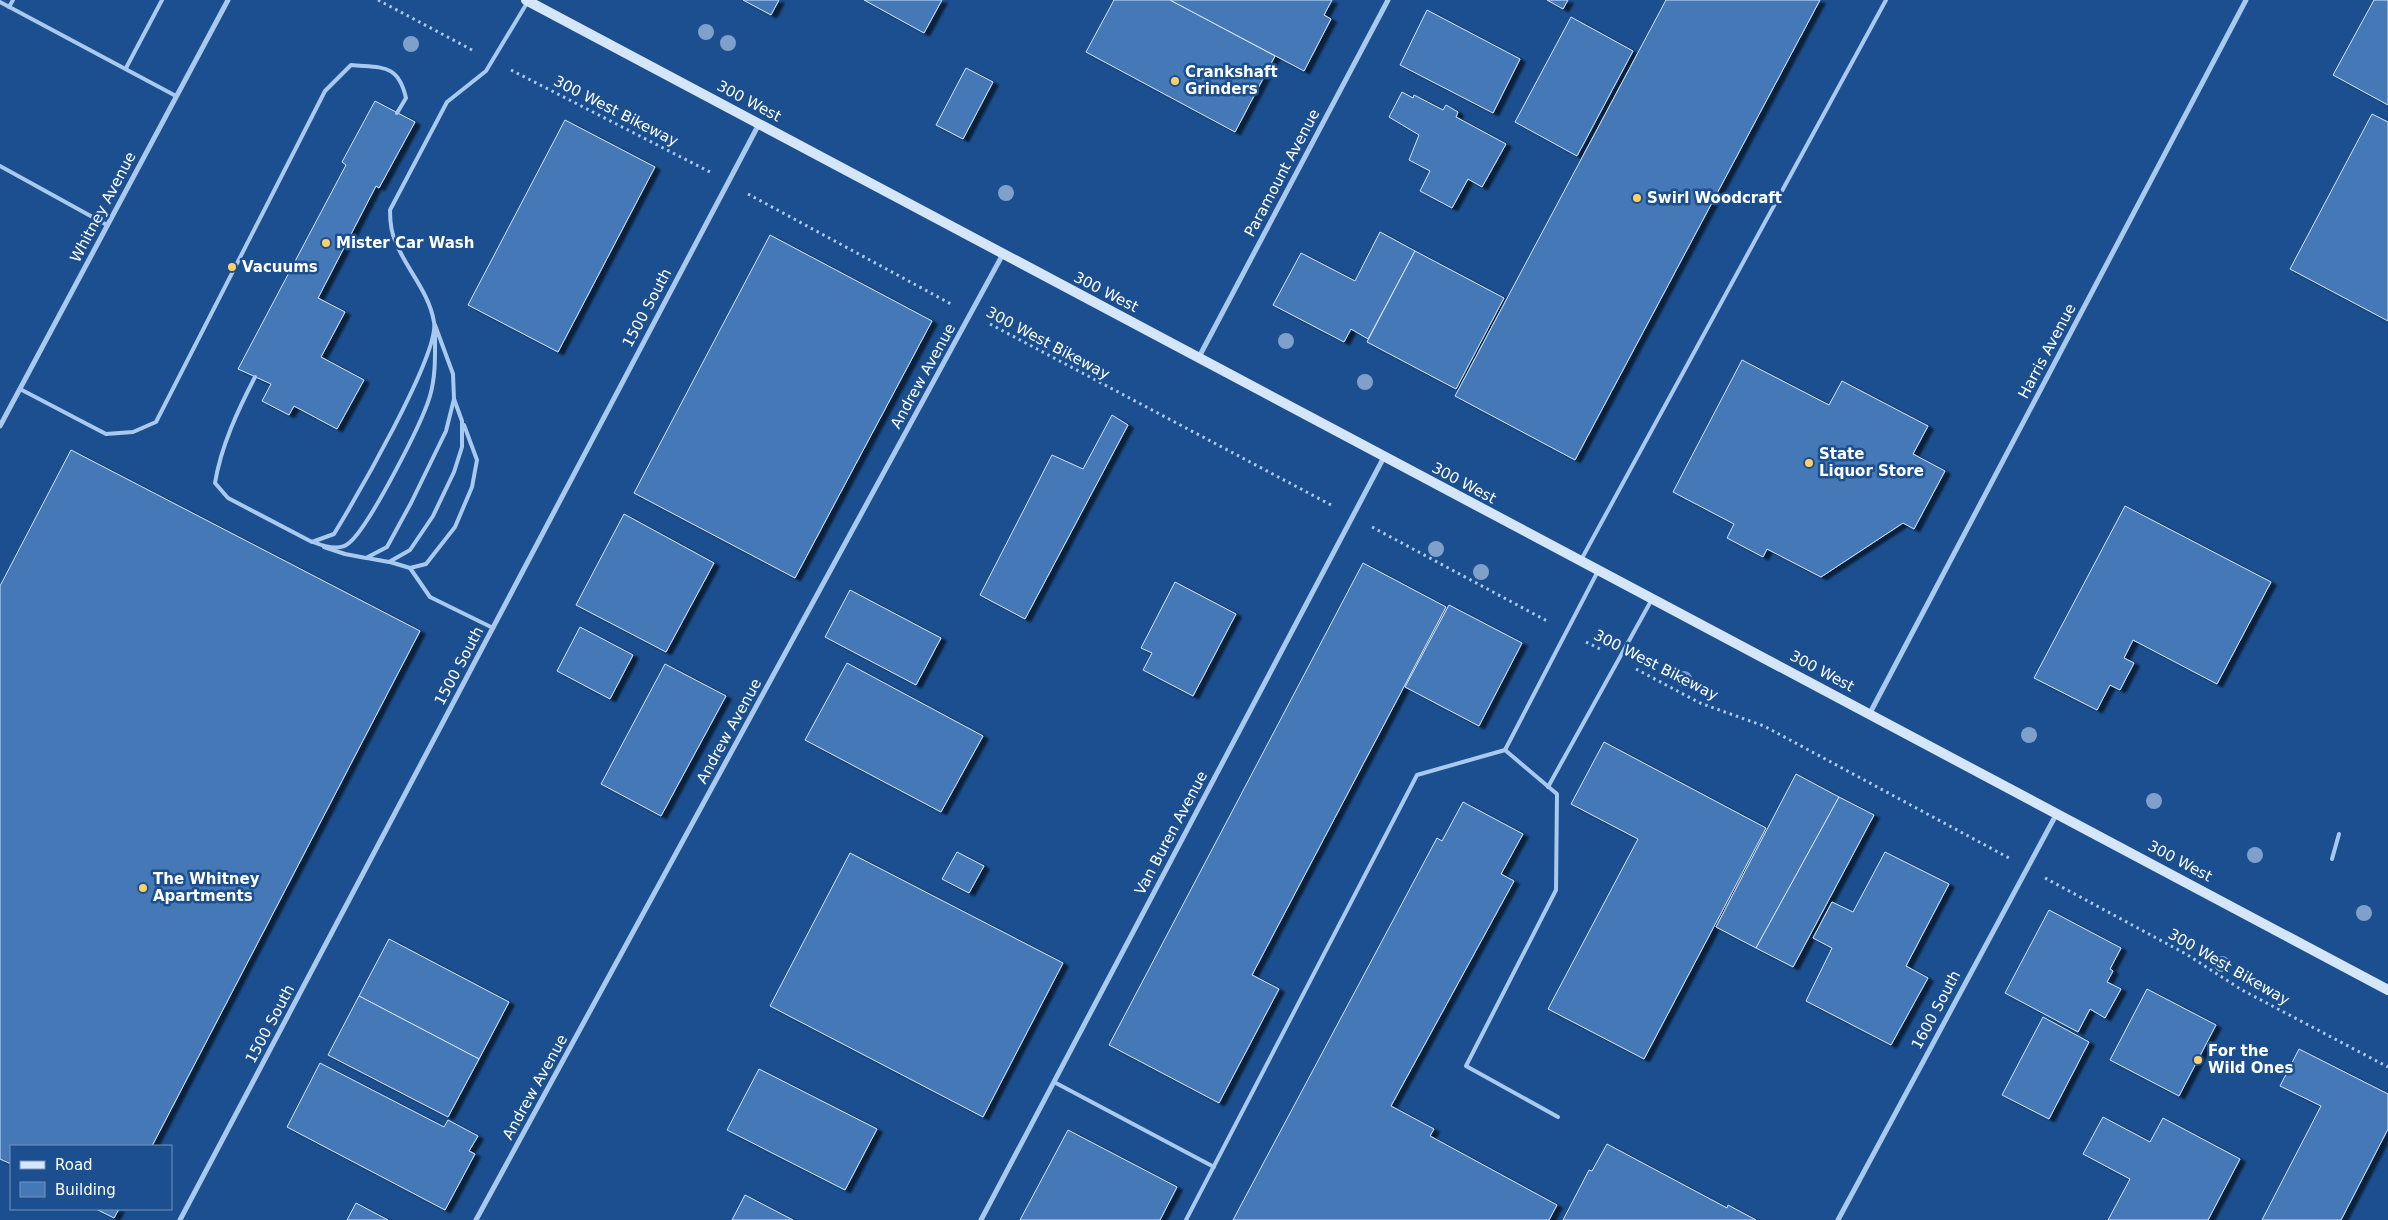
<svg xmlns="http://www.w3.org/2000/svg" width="2388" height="1220" font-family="'DejaVu Sans',sans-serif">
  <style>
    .building { fill: #4478b7; stroke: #cfe3fa; filter: url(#shadow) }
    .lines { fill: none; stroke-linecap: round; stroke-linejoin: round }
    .path { stroke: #a9c9ee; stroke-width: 3; stroke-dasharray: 2.5 4; stroke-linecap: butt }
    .service { stroke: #a9c9ee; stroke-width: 4 }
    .minor { stroke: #a9c9ee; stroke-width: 5 }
    .secondary { stroke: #d6e6fa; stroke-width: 10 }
    .tree { fill: #7ea0ca }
    .poi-dot { fill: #ffd166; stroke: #1b4f8f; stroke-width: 2 }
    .labels { text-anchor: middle; stroke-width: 5; stroke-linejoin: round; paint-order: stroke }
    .poi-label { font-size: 15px; font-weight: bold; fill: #fff; stroke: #1b4f8f; text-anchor: start }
    .street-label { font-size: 15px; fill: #fff; stroke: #1b4f8f }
  </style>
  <defs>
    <filter id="shadow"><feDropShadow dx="5.5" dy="3" stdDeviation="1" flood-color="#0009"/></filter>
  </defs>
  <rect width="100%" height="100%" fill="#1b4f8f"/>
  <g class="building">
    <polygon points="743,0 779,0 771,15"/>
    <polygon points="864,0 942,0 924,33"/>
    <polygon points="1114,0 1170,0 1275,56 1235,132 1086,52"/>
    <polygon points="1170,0 1332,0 1324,15 1331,19 1304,71"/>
    <polygon points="1547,0 1568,0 1563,9"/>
    <polygon points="1666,0 1820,0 1575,460 1455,396"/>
    <polygon points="2374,0 2388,0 2388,105 2333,75"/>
    <polygon points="1427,10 1520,59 1493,113 1400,65"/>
    <polygon points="1571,17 1633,51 1577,156 1515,122"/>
    <polygon points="966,68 993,82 963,139 936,125"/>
    <polygon points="1402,92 1413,98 1414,95 1443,110 1446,105 1458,112 1456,117 1506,144 1482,187 1468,179 1452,208 1420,191 1430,171 1409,160 1419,135 1389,117"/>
    <polygon points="375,101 415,122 379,188 376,186 318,298 345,312 321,357 364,380 337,429 294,406 289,415 262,401 271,384 238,369 346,165 342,162"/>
    <polygon points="2372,114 2388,122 2388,321 2290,269"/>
    <polygon points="565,120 655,167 558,352 468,305"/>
    <polygon points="1380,232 1415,251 1368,339 1351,329 1344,342 1273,305 1301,253 1355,281"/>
    <polygon points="770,235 932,321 795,578 634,493"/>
    <polygon points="1415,251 1504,298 1456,389 1367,342"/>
    <polygon points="1742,360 1829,405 1842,381 1928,426 1913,454 1945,471 1914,529 1903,523 1821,577 1767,549 1763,557 1727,538 1734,524 1673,492"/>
    <polygon points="1112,415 1128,425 1025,619 980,595 1052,455 1083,469"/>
    <polygon points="71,450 420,631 152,1146 11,1146 11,1164 0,1159 0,586"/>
    <polygon points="2125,506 2271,582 2217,684 2133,640 2124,658 2134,663 2120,690 2110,685 2097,710 2034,678"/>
    <polygon points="624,514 714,563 666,652 576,605"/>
    <polygon points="1363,563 1446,607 1252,975 1279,989 1219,1103 1109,1045"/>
    <polygon points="1175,582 1236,614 1193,696 1143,670 1152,653 1141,648"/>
    <polygon points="850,590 941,638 916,685 825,637"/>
    <polygon points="1449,605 1522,643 1479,726 1405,687"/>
    <polygon points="580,627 633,655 610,699 557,671"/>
    <polygon points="847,663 983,736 941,812 805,740"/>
    <polygon points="665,664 726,696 661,816 601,784"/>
    <polygon points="1604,742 1766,828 1644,1059 1548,1009 1638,839 1571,804"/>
    <polygon points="1796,774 1839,797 1756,948 1716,927"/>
    <polygon points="1839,797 1874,815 1793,967 1756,948"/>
    <polygon points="1463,802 1523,834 1501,874 1514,881 1391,1106 1434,1129 1430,1136 1557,1205 1549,1220 1233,1220 1437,838 1442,841"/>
    <polygon points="957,852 984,866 969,893 942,879"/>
    <polygon points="1885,852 1949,884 1906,966 1928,978 1891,1045 1806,1001 1832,948 1813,938 1832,902 1853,912"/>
    <polygon points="850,853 1063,963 983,1117 770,1006"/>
    <polygon points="2049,910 2121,948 2110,969 2113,971 2107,982 2121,989 2105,1018 2090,1009 2078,1032 2005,993"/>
    <polygon points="389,939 509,1002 479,1059 359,996"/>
    <polygon points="2147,989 2216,1025 2179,1096 2110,1060"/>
    <polygon points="359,996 479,1059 448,1117 328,1055"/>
    <polygon points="2043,1017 2089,1042 2049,1119 2002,1095"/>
    <polygon points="2299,1049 2388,1094 2388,1129 2341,1220 2262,1220 2321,1106 2280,1086"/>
    <polygon points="320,1063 444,1127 448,1120 478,1136 469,1151 475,1154 445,1210 287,1127"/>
    <polygon points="759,1069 877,1129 845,1190 727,1130"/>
    <polygon points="2103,1117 2150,1142 2163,1118 2240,1159 2208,1220 2108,1220 2130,1179 2083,1154"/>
    <polygon points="1068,1130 1177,1187 1160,1220 1020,1220"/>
    <polygon points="1607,1144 1727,1208 1728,1205 1756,1220 1563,1220 1589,1170 1592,1171"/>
    <polygon points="745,1195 793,1220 732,1220"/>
    <polygon points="356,1203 388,1220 347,1220"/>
    <polygon points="96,1209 119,1209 114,1218"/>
  </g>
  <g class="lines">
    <g class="path">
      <polyline points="378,0 474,51"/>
      <polyline points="511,70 710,172"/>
      <polyline points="748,194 951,304"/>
      <polyline points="990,324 1333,506"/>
      <polyline points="1372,527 1549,622"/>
      <polyline points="1586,642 1600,649"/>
      <polyline points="1636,669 1700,703 1764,726 2009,858"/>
      <polyline points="2045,878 2186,954 2242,990 2388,1067"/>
    </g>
    <g class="service">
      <polyline points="0,2 176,96"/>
      <polyline points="9,7 13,0"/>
      <polyline points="126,68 162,0"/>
      <polyline points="0,166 107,225"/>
      <path d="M255,377C238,410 221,446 215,483L228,498L312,542L334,534C354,501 440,354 434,322C429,292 407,270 396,243C391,233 390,221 390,210L447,102L486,71L527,3"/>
      <path d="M20,389L106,434L133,432L156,422L325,91L351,65C382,68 398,63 406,98L397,113"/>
      <path d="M313,542C323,546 340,551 349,543C369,527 422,423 430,396C436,375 435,354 435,332"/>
      <polyline points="324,547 345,554 366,558 387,547 411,503 446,431 454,399 453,374 435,325"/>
      <polyline points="367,558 389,562 410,550 433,516 454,472 462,447 462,421 454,399"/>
      <polyline points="1581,560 1886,0"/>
      <polyline points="390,562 410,568 426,564 455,527 472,487 477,460 464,425"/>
      <polyline points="410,568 430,597 493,628"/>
      <polyline points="1505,750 1557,794 1556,890 1466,1066 1558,1117"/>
      <polyline points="1548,787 1651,601"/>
      <polyline points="2332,859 2339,834"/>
      <polyline points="1054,1082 1214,1167"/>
      <polyline points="1186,1220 1417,775 1505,750 1598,571"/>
    </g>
    <g class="minor">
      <polyline points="1199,357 1388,0"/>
      <polyline points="0,426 228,0"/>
      <polyline points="1870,713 2246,0"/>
      <polyline points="180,1220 759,124"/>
      <polyline points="476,1220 1003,254"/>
      <polyline points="981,1220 1384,457"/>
      <polyline points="1838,1220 2057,813"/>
    </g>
    <polyline class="secondary" points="526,0 2388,990"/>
  </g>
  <g class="tree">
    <circle cx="706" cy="32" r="8"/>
    <circle cx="728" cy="43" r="8"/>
    <circle cx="411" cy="44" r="8"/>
    <circle cx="1006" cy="193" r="8"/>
    <circle cx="1286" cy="341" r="8"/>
    <circle cx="1365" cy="382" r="8"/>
    <circle cx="1436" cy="549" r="8"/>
    <circle cx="1481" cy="572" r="8"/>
    <circle cx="1684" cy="679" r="8"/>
    <circle cx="2029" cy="735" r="8"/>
    <circle cx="2154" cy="801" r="8"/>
    <circle cx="2255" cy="855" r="8"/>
    <circle cx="2364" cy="913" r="8"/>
    <circle cx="2222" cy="964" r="8"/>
  </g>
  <g class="poi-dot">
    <circle cx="1175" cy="81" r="5"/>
    <circle cx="1637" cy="198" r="5"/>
    <circle cx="326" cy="243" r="5"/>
    <circle cx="232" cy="267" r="5"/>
    <circle cx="1809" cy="463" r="5"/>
    <circle cx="143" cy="888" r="5"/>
    <circle cx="2198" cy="1060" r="5"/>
  </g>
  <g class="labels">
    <g class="poi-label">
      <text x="1185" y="77">Crankshaft<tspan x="1185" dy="17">Grinders</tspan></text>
      <text x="1647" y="203">Swirl Woodcraft</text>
      <text x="336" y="248">Mister Car Wash</text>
      <text x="242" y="272">Vacuums</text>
      <text x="1819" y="459">State<tspan x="1819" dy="17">Liquor Store</tspan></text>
      <text x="153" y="884">The Whitney<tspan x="153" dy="17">Apartments</tspan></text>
      <text x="2208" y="1056">For the<tspan x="2208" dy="17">Wild Ones</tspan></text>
    </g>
    <g class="street-label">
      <text transform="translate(749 101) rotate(28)" y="5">300 West</text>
      <text transform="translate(616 111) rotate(27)" y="5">300 West Bikeway</text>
      <text transform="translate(1282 173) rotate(-62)" y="5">Paramount Avenue</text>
      <text transform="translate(103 207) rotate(-62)" y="5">Whitney Avenue</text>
      <text transform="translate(1106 292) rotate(27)" y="5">300 West</text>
      <text transform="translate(647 308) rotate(-62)" y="5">1500 South</text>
      <text transform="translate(1048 343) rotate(28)" y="5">300 West Bikeway</text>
      <text transform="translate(2047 351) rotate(-62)" y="5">Harris Avenue</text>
      <text transform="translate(923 376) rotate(-61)" y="5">Andrew Avenue</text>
      <text transform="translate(1464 483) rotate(28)" y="5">300 West</text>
      <text transform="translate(1656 665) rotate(27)" y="5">300 West Bikeway</text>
      <text transform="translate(459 666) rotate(-62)" y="5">1500 South</text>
      <text transform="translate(1822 671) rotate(28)" y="5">300 West</text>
      <text transform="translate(729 731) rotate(-61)" y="5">Andrew Avenue</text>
      <text transform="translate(1171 833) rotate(-62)" y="5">Van Buren Avenue</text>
      <text transform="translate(2180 861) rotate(28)" y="5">300 West</text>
      <text transform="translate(2229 967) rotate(30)" y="5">300 West Bikeway</text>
      <text transform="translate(1936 1010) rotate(-62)" y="5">1600 South</text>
      <text transform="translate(270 1024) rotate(-62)" y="5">1500 South</text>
      <text transform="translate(535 1087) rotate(-61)" y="5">Andrew Avenue</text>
    </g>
  </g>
  <rect x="10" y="1145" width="162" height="65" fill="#1b4f8f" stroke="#7695bc"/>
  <rect x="20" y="1161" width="25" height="8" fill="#d6e6fa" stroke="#7695bc"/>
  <text x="55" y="1170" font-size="15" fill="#ffffff">Road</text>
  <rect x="20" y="1182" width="25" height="15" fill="#4478b7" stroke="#7695bc"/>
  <text x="55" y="1195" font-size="15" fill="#ffffff">Building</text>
</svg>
